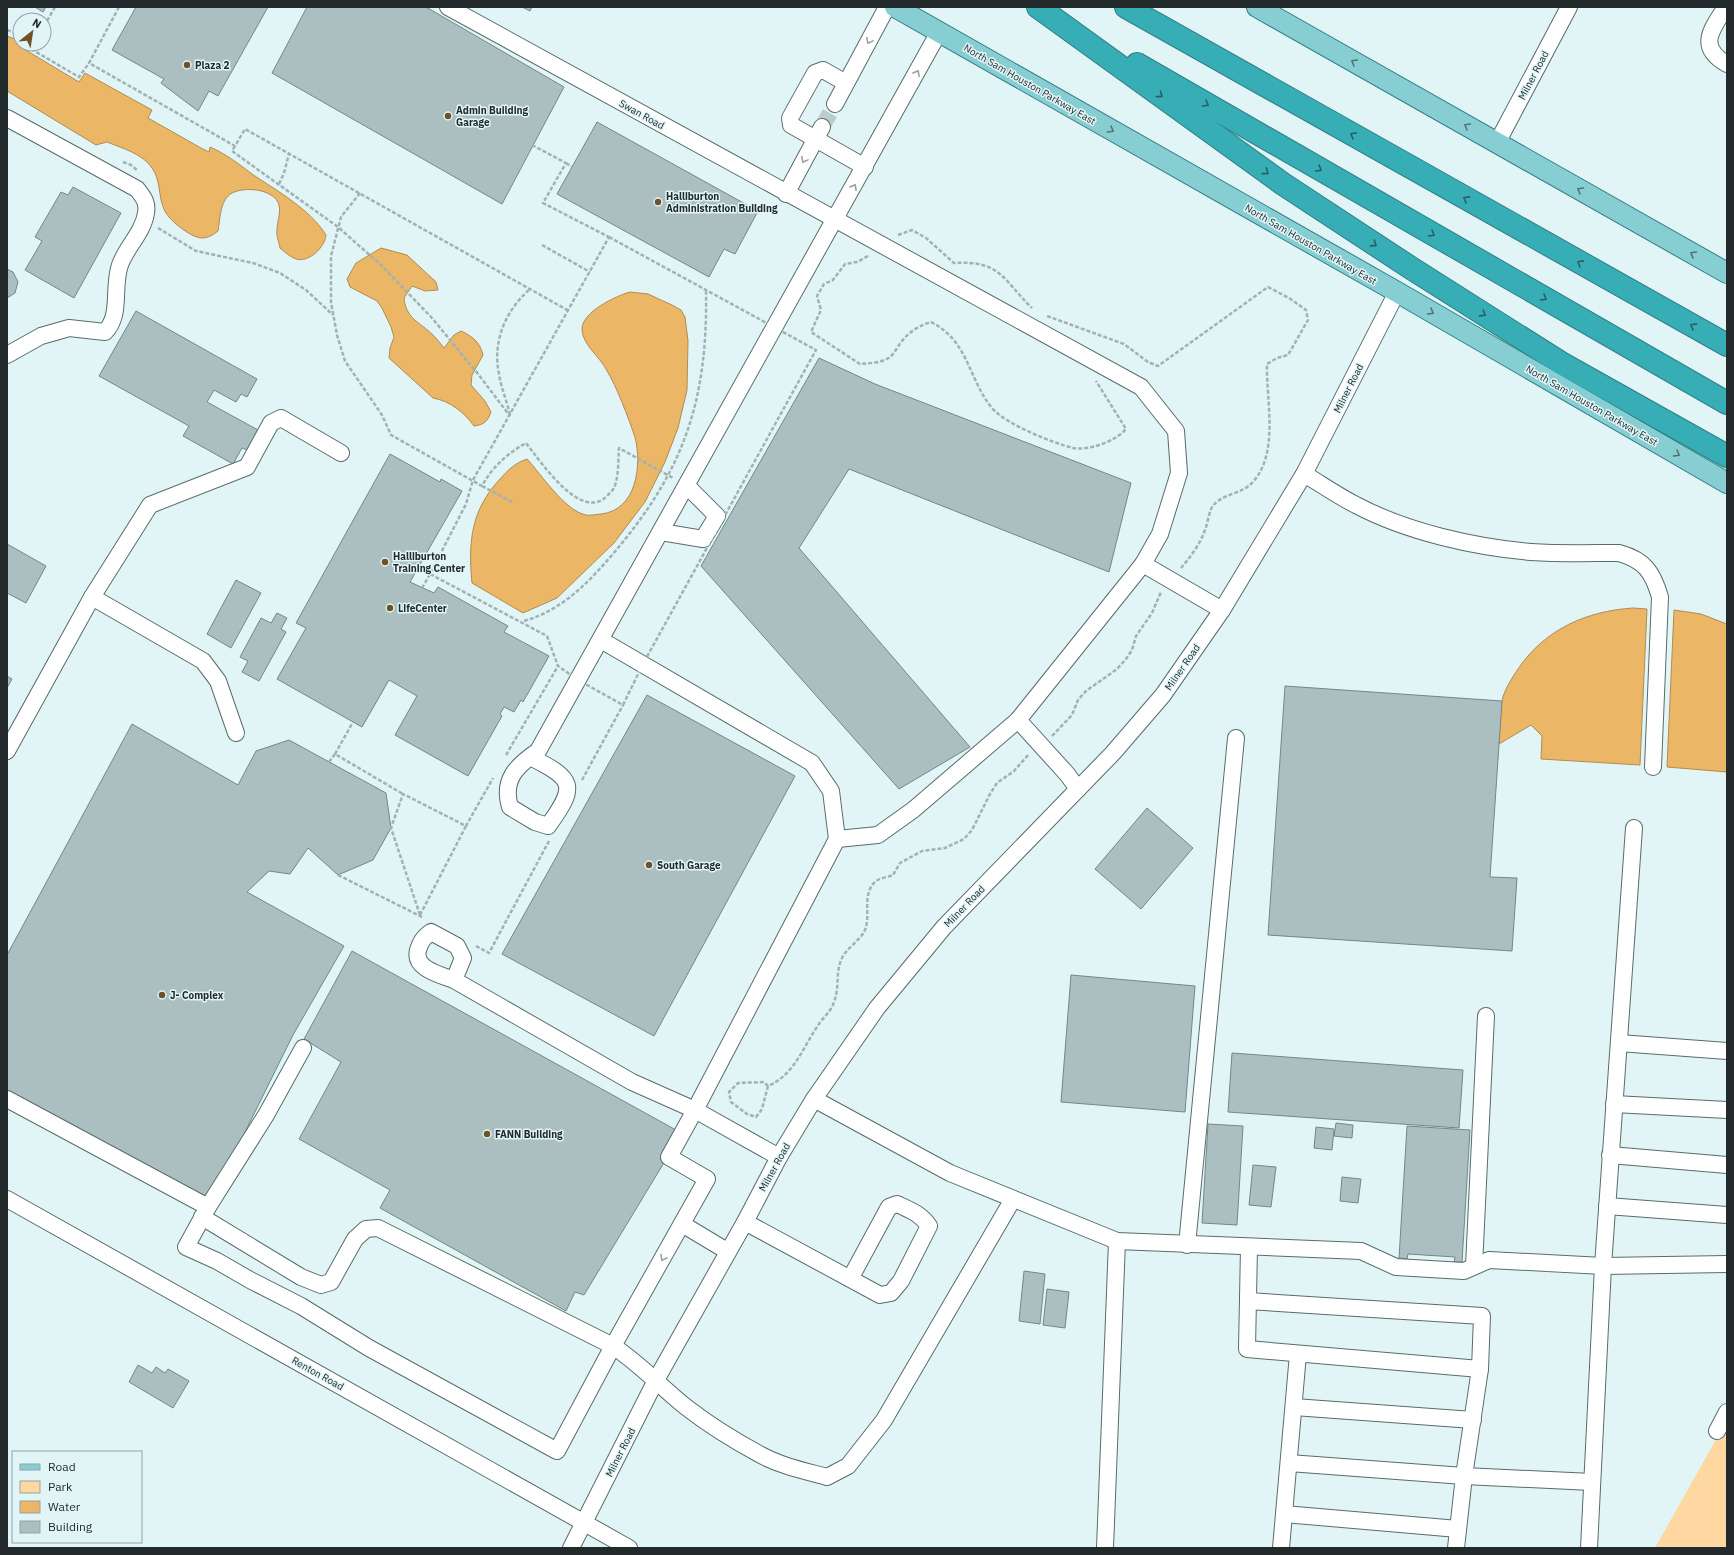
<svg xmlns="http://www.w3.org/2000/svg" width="1734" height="1555" font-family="'IBM Plex Sans',sans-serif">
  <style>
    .green { fill: #fed7a1 }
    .water { fill: #ebb665; stroke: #af8c54 }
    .building { fill: #abbfc0; stroke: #748688 }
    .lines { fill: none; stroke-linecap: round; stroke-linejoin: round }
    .minor-tunnel { stroke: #bbccce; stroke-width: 16; stroke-dasharray: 16 8; stroke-linecap: butt }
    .minor-casing { stroke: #596b6d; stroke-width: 18 }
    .major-casing { stroke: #307f85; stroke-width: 22 }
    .highway-casing { stroke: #307f85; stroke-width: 24 }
    .path { stroke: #a2b2b3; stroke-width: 2.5; stroke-dasharray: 4 2; stroke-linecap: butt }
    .minor { stroke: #fff; stroke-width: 16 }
    .major { stroke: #87ced3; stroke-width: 20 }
    .highway { stroke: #37adb6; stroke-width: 22 }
    .oneway { stroke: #9c9fa0 }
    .oneway2 { stroke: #4f7477 }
    .oneway3 { stroke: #2a5e63 }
    .poi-dot { fill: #6f5225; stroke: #e1f5f7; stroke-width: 1.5 }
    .labels { text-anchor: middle; stroke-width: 3; stroke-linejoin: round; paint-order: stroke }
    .poi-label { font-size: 10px; font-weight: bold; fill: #222a2b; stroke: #e1f5f7; text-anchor: start }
    .street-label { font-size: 10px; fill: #222a2b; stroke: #e1f5f7 }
  </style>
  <rect width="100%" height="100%" fill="#e1f5f7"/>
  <polygon class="green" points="1727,1420 1727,1548 1655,1548"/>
  <g class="water">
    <path d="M7,36L20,41V44H25L24,49L79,82L85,73L152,110L148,118L201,148L209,152L210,147C226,154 239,164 252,174C277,191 310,209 326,235C325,247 309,263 296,259C290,257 285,252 280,248C279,242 276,235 277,230C277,222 281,213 279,205C275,188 239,185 228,196C220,204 220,220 218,231C213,235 208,238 202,238C191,238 167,219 164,209C158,196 161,180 152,168C143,154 122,148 107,142L96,145L7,91Z"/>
    <path d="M381,248L407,255L436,282L438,290L425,291L412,286L404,298C406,319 420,322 433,335C437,339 440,343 444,348L454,335L461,331C472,336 480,342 483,355L472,375L471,385L485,401L491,412C488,421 484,425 474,426C464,412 450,401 433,398L389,358L390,348L394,337L391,327L382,308L377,301L350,287L347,279L356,263Z"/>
    <path d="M630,292L648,294L672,305L681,310L685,317L688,341L687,390L678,428L665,462L645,502L614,543L557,598L523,613L472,583C468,542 471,510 500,479C508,470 515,463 527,459C541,474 565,511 586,515C590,516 597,514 601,514C637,510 642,465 635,437C628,417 617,387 606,369C599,356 583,345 582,330C581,312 616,296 630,292Z"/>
    <path d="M1633,608L1647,609L1640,765L1541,759L1542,736L1531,725L1499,744C1500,730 1499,715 1502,701C1504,690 1512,678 1518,669C1545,629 1587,611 1633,608Z"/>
    <polygon points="1674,610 1701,614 1727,624 1727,772 1667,767"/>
  </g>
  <g class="building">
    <polygon points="35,7 46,7 43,12"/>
    <polygon points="136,7 268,7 218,96 209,91 198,111 161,83 164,79 112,50"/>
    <polygon points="307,7 426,7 564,87 502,204 272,73"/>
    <polygon points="522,7 532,7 530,11"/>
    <polygon points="597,122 758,211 735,254 724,249 709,277 557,194"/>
    <polygon points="73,187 121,213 74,298 25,270 42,241 35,237 61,192 68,195"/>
    <polygon points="7,269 13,272 18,282 15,293 7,298"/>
    <polygon points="136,311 257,379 247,397 241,394 236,402 214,390 207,402 258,430 247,450 242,448 233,464 183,436 189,426 99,376"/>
    <polygon points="819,358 875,384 1131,483 1109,572 849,469 799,548 970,747 899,789 701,566"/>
    <polygon points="390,454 440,482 441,479 462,491 410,582 434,593 438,587 508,626 504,632 549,656 523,702 521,700 514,712 504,707 500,714 502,716 468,776 395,735 417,696 389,680 362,727 277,679 306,628 296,623"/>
    <polygon points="7,544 46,566 26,603 7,593"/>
    <polygon points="236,580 261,593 231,648 207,634"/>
    <polygon points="277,613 287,618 281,629 286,632 259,681 242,672 248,661 240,657 261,618 271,623"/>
    <polygon points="7,676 12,679 7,688"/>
    <polygon points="1285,686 1502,701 1490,877 1517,878 1512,951 1268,935"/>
    <polygon points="647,695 795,776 654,1036 502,954"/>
    <polygon points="132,724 238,785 256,751 289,740 386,793 391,828 373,860 338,875 308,848 290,874 269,871 247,892 344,946 293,1035 208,1207 7,1092 7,955"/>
    <polygon points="1147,808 1193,848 1141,909 1095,869"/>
    <polygon points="352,951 676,1130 660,1159 665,1161 584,1295 575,1292 566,1311 380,1208 390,1190 299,1139 341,1062 304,1039"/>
    <polygon points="1071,975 1195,986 1185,1112 1061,1102"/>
    <polygon points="1232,1053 1463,1070 1459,1128 1228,1112"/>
    <polygon points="1336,1123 1353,1125 1352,1138 1334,1136"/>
    <polygon points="1208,1124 1243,1126 1237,1225 1202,1223"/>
    <polygon points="1407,1126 1470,1130 1462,1262 1454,1262 1455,1257 1408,1254 1407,1259 1399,1258"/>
    <polygon points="1316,1127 1334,1129 1332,1150 1314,1148"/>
    <polygon points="1253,1165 1276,1167 1271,1207 1249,1205"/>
    <polygon points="1342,1177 1361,1179 1358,1203 1340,1201"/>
    <polygon points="1024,1271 1045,1274 1040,1324 1019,1321"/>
    <polygon points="1047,1289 1069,1292 1065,1328 1043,1325"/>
    <polygon points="138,1365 152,1373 156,1367 165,1373 168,1369 189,1381 173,1408 129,1382"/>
  </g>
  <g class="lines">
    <polyline class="minor-tunnel" points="822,127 835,104"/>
    <defs>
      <g id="minor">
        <polyline points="448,7 1141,387 1176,431 1179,473 1160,534 1143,564 1222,610"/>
        <path d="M1726,7C1711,30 1697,47 1727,64"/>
        <polyline points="846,83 823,70 815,73 790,118 791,125 865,167"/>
        <polyline points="835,104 887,7"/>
        <path d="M7,118L137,189C143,197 148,202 146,213C143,233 126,247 120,265C112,287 122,315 105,332L69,328L41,336L7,355"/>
        <polyline points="1497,143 1569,7"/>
        <polyline points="786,194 822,127"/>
        <path d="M1304,474C1321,484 1338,496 1356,505C1407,532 1474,547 1531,552C1560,554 1590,553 1619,553C1645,560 1653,573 1660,597L1653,767"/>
        <polyline points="661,532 703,539 717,516 687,486"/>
        <polyline points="92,597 203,661 218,681 236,733"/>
        <polyline points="1018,720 1067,774 1078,789"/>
        <polyline points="7,751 92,597 150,505 247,467 271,423 281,418 341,453"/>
        <path d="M530,757C575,779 577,786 548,826L535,822L510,807C502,780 516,766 538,751L939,32"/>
        <polyline points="837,839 878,835 913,810 1018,720 1143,564"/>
        <path d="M454,980C441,975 413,969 418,950C421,941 423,938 431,932L457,946L463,958L454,980L632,1082L695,1110L837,839L831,791L812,763L601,640"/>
        <polyline points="1619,1043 1727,1051"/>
        <path d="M7,1099L208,1207L186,1247L217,1261L250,1280L301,1306L369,1348L557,1451L613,1346C640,1364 661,1387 686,1407C709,1425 735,1441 761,1455C781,1466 805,1471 827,1477L848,1466L884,1420L1013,1199"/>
        <polyline points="814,1099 950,1173 1117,1241 1361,1251 1396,1267 1464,1271 1489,1260 1603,1266 1727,1264"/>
        <polyline points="1614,1104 1727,1110"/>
        <polyline points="1610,1155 1727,1165"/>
        <polyline points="7,1199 629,1548"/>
        <polyline points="1607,1206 1727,1215"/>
        <polyline points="208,1207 266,1115 303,1048"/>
        <polyline points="202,1217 301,1277 321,1285 331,1282 355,1239 366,1229 378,1228 613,1346 707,1179 669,1157 695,1110 779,1157"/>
        <path d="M745,1222L880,1295L891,1293L901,1281L929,1226C921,1214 910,1210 897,1204L889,1207L850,1279"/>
        <polyline points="682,1224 727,1251"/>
        <polyline points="1187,1245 1236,738"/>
        <polyline points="1474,1266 1486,1016"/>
        <polyline points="1248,1301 1482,1316 1480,1369 1247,1349 1249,1247"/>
        <polyline points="1480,1369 1464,1476 1592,1482"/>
        <polyline points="1294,1407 1473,1420"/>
        <polyline points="1717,1431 1727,1412"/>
        <polyline points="1289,1463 1464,1476 1456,1548"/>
        <polyline points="1284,1514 1458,1529"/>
        <polyline points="571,1548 656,1380 745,1222 779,1157 814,1099 877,1008 944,927 1113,753 1163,695 1222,610 1304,474 1397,292"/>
        <polyline points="1105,1548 1117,1241"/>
        <polyline points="1281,1548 1298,1354"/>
        <polyline points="1589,1548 1603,1266 1634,828"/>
      </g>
      <g id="major">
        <polyline points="895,7 1397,292 1727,483"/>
        <polyline points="1257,7 1727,273"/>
      </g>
      <g id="highway">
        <polyline points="1038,7 1283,184 1411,268 1561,363 1727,456"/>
        <polyline points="1126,7 1727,345"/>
        <polyline points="1137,64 1727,403"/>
      </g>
    </defs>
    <use href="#minor" class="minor-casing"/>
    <use href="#major" class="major-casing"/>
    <use href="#highway" class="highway-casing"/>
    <g class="path">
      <polyline points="119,7 89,63 235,146 245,129 569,311"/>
      <polyline points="44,26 55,7"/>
      <polyline points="7,30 20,35"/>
      <polyline points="34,44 31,49 79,77 89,63"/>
      <polyline points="532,145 566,163 543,203 609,237"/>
      <polyline points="235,146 232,151 338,227 382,266 432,318 478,374 510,416"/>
      <polyline points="123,162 131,165 137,170"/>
      <polyline points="566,163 572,167"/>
      <polyline points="279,184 284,173 289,154"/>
      <path d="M360,193L341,217L331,256V302L337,335L345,361L382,415L391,435L482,486C492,467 508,453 526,443C541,462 582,524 608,495C610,493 613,490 614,488C619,476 618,461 619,448L673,478"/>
      <polyline points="158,228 196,251 253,263 280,273 306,290 333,315"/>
      <path d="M898,235L912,230L926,238L954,263C1001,260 1003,280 1032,308"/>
      <polygon points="609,237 816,350 643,664 623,705 578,680 558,666 547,636 430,574 466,504 473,480"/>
      <polyline points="542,245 590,272"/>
      <path d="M868,256L857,262L845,264L833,280L824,284L817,296L821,310L811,332L860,364C870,363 882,363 890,357C894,354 896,349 899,345C907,333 918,326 931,322C969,341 968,379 992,408C1005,424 1053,443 1073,448C1089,451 1116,441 1126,429L1096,381"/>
      <path d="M1047,316L1124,344L1148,362L1158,366L1268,287L1289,298L1306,310L1308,320L1288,355L1277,358L1267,364C1266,401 1280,455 1251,484C1241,494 1221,494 1212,507C1209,513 1208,521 1206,527C1201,543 1192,555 1181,568"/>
      <path d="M510,415C507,401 501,388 499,374C492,341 506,310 530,289"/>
      <polyline points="482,486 512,502"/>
      <polyline points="422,588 430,574"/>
      <path d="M524,621C562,610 587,584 612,555C684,471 708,401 706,290"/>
      <polyline points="1052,736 1072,715 1078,700 1086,691 1117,669 1126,659 1132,650 1136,636 1152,613 1161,592"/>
      <polyline points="335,754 353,722"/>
      <polyline points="506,755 558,666"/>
      <polyline points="329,762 335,754 403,794"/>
      <polyline points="582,780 623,705"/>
      <polyline points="338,875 424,918"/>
      <polyline points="420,915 391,828 403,794 466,826 493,778"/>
      <polyline points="420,915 466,826"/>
      <polyline points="476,946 489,953 549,841"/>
      <path d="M768,1086L762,1109L756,1117L747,1114L731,1102L729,1092L738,1083L764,1082L768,1086C794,1075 802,1049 817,1027C822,1018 831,1012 834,1002C840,987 835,972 842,958C847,947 863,939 866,927C870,912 862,893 876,881C880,878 888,877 893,875L900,863L922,851L945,848L964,839L972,830L990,794L997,783L1014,771L1029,754"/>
    </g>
    <use href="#minor" class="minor"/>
    <use href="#major" class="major"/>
    <use href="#highway" class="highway"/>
  </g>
  <defs><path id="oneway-chevron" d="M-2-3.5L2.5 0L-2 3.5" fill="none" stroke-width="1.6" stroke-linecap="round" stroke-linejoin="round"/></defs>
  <g class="oneway">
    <use href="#oneway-chevron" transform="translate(869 41) rotate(118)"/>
    <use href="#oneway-chevron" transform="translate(917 73) rotate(-61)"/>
    <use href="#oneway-chevron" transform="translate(804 160) rotate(118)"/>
    <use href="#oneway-chevron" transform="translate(854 187) rotate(-61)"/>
    <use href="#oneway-chevron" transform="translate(663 1258) rotate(119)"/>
  </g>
  <g class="oneway2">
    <use href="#oneway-chevron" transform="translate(1354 62) rotate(-150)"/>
    <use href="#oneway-chevron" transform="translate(1467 126) rotate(-150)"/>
    <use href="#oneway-chevron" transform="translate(1111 130) rotate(30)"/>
    <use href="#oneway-chevron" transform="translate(1580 190) rotate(-150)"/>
    <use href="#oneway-chevron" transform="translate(1693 254) rotate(-150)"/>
    <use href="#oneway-chevron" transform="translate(1431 312) rotate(30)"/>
    <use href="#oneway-chevron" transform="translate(1677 454) rotate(30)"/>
  </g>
  <g class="oneway3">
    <use href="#oneway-chevron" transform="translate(1160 95) rotate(36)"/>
    <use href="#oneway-chevron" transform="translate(1206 104) rotate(30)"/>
    <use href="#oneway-chevron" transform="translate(1353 135) rotate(-150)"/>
    <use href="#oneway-chevron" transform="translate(1319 169) rotate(30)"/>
    <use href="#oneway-chevron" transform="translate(1266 172) rotate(36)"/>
    <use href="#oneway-chevron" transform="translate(1466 199) rotate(-151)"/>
    <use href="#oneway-chevron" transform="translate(1432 234) rotate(30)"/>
    <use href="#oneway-chevron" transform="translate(1374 244) rotate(33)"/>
    <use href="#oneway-chevron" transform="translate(1580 263) rotate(-151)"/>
    <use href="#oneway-chevron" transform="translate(1544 298) rotate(30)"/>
    <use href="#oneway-chevron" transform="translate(1483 314) rotate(32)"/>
    <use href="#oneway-chevron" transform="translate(1693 326) rotate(-151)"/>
  </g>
  <g class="poi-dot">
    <circle cx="187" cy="65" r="4"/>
    <circle cx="448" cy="116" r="4"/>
    <circle cx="658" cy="202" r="4"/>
    <circle cx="385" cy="562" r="4"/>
    <circle cx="390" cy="608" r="4"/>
    <circle cx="649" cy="865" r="4"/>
    <circle cx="162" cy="995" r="4"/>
    <circle cx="487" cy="1134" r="4"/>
  </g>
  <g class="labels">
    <g class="poi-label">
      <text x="195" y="69">Plaza 2</text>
      <text x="456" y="114">Admin Building<tspan x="456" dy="12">Garage</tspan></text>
      <text x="666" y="200">Halliburton<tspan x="666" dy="12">Administration Building</tspan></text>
      <text x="393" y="560">Halliburton<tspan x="393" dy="12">Training Center</tspan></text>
      <text x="398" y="612">LifeCenter</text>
      <text x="657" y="869">South Garage</text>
      <text x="170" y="999">J- Complex</text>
      <text x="495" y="1138">FANN Building</text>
    </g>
    <g class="street-label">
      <text transform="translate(1533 75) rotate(-62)" y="4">Milner Road</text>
      <text transform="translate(1030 84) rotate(30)" y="4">North Sam Houston Parkway East</text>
      <text transform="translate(642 114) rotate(29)" y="4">Swan Road</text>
      <text transform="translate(1311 244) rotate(30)" y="4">North Sam Houston Parkway East</text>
      <text transform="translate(1348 388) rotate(-63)" y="4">Milner Road</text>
      <text transform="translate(1592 405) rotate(30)" y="4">North Sam Houston Parkway East</text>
      <text transform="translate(1182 667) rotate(-55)" y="4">Milner Road</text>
      <text transform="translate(964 906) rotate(-46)" y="4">Milner Road</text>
      <text transform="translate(774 1167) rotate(-61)" y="4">Milner Road</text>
      <text transform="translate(318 1373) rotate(29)" y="4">Renton Road</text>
      <text transform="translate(620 1452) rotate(-63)" y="4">Milner Road</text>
    </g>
  </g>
  <rect width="1734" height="1555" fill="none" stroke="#222a2b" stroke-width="16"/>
  <rect x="12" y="1451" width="130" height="92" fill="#e1f5f7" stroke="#95a4a5"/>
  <rect x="20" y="1464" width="20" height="6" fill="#87ced3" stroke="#95a4a5"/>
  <text x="48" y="1471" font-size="12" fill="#222a2b">Road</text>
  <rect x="20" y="1481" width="20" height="12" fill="#fed7a1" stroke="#95a4a5"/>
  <text x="48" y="1491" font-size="12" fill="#222a2b">Park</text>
  <rect x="20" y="1501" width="20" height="12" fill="#ebb665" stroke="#95a4a5"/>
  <text x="48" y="1511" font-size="12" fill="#222a2b">Water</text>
  <rect x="20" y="1521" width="20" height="12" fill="#abbfc0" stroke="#95a4a5"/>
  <text x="48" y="1531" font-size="12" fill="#222a2b">Building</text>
  <g transform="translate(32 32) rotate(30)"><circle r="19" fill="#e1f5f7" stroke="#95a4a5"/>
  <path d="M0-3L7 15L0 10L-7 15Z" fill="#6f5225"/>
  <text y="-6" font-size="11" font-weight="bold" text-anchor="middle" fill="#222a2b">N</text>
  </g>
</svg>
